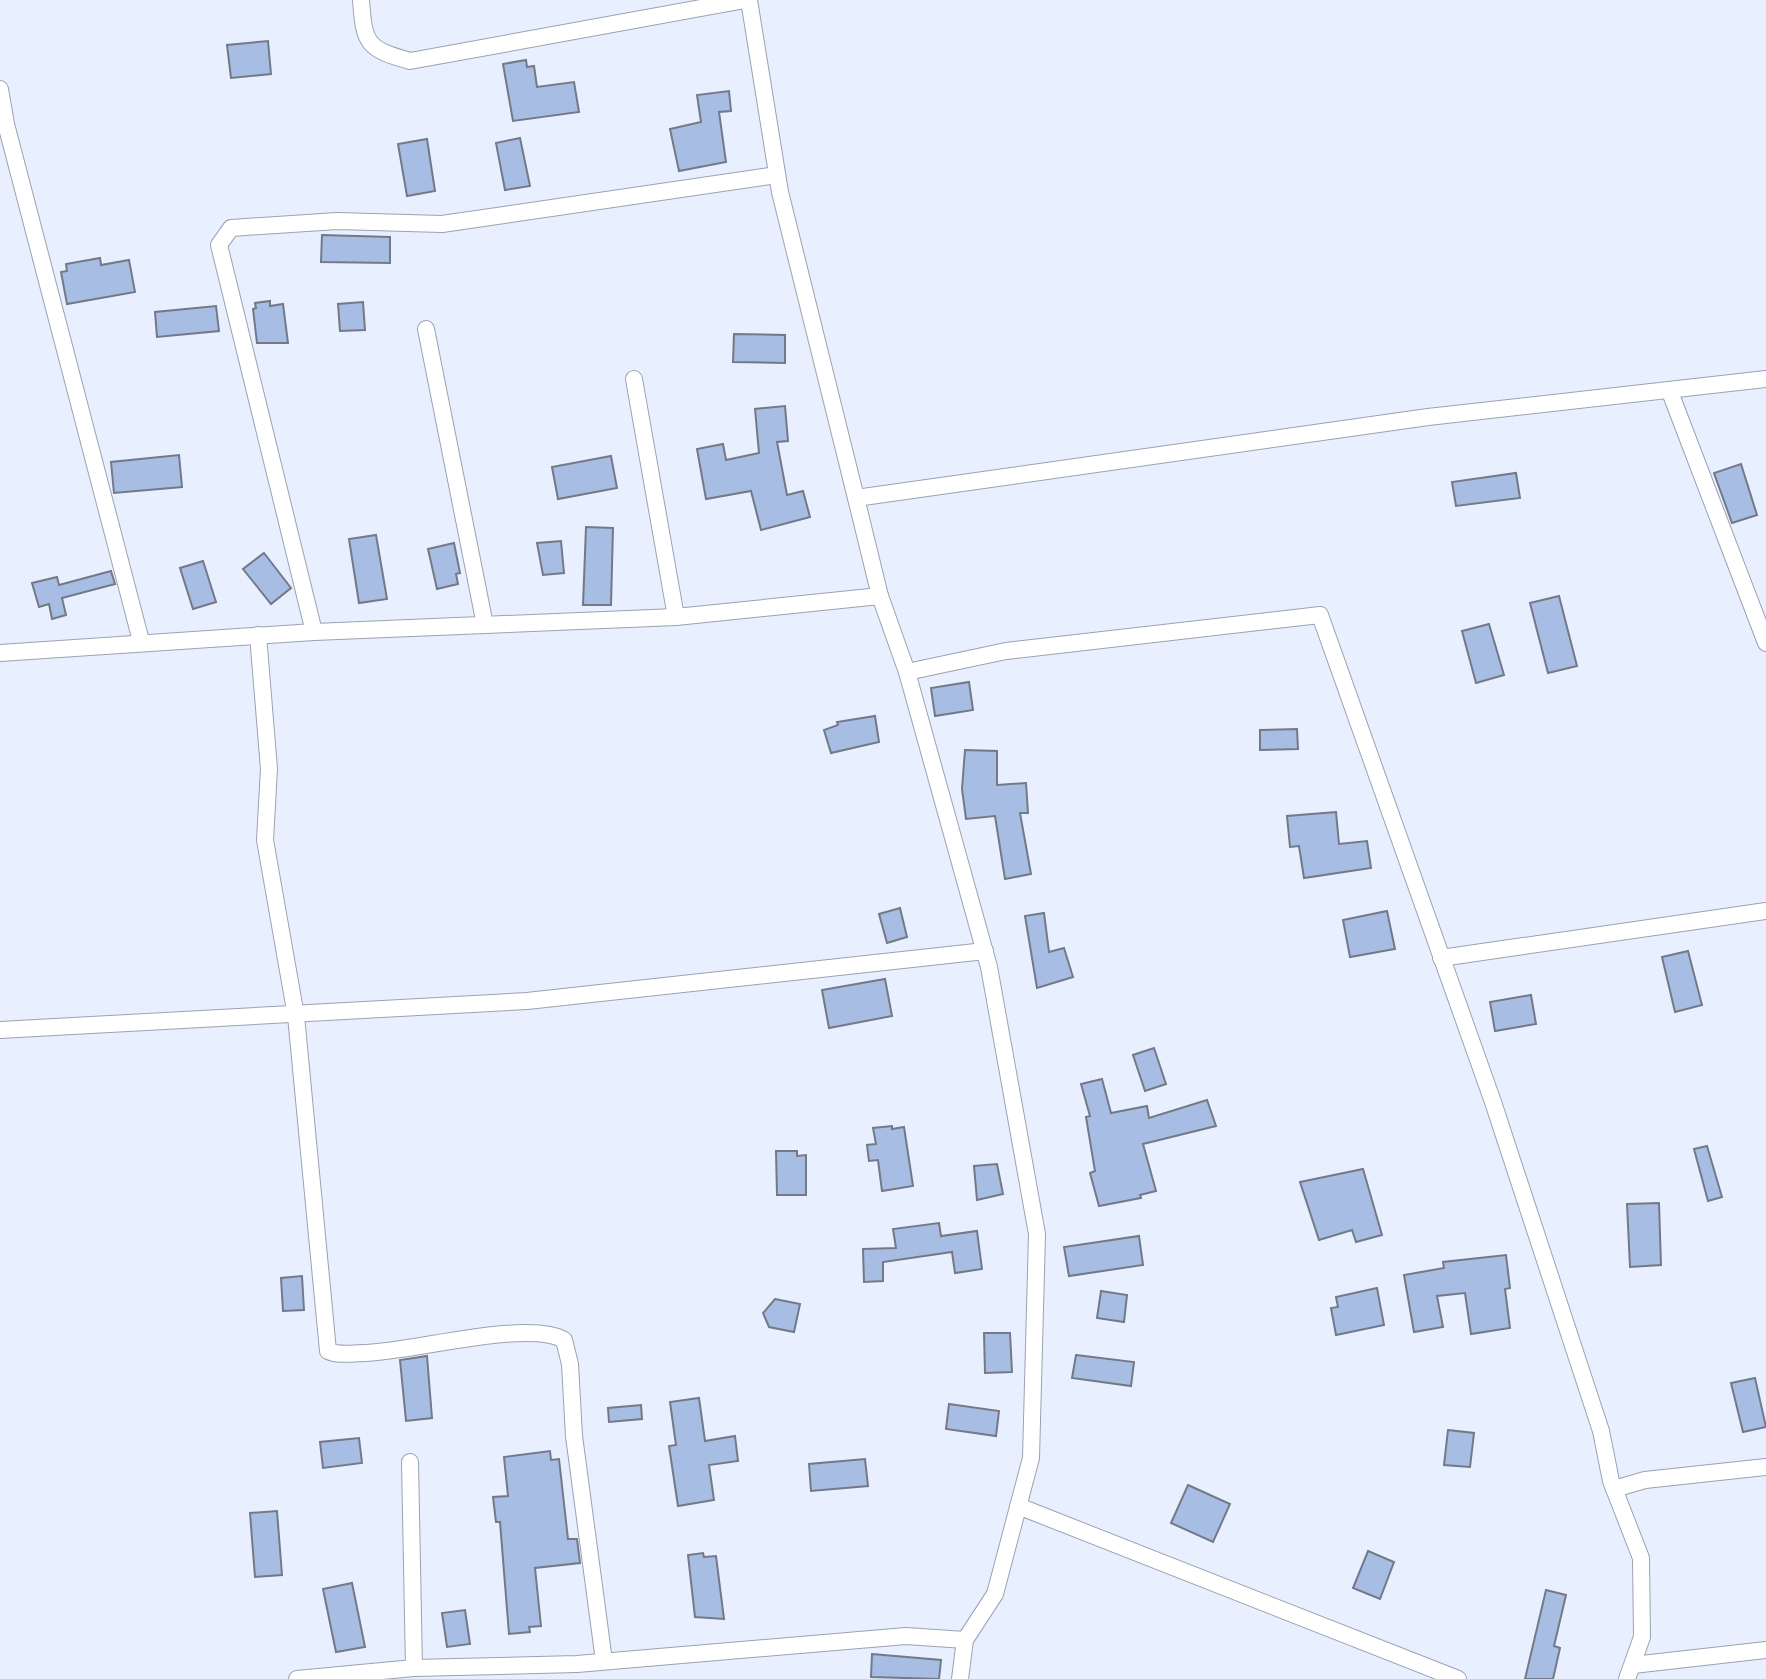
<svg xmlns="http://www.w3.org/2000/svg" width="1766" height="1679" font-family="'Sofia Sans Condensed',sans-serif">
  <style>
    .building { fill: #a8bde4; stroke: #737986; stroke-width: 2 }
    .lines { fill: none; stroke-linecap: round; stroke-linejoin: round }
    .street-casing { stroke: #9ba2b0; stroke-width: 18 }
    .street { stroke: #fff; stroke-width: 16 }
  </style>
  <rect width="100%" height="100%" fill="#e8f0ff"/>
  <g class="building">
    <polygon points="268,41 271,74 231,78 227,45"/>
    <polygon points="526,60 527,67 534,66 537,87 574,82 579,112 513,121 503,64"/>
    <polygon points="729,91 731,111 719,112 726,162 679,171 670,129 701,122 697,95"/>
    <polygon points="520,138 530,186 505,190 496,143"/>
    <polygon points="427,139 435,191 407,196 398,144"/>
    <polygon points="322,235 390,237 390,263 321,262"/>
    <polygon points="100,258 101,265 129,260 135,292 67,304 61,272 67,271 66,264"/>
    <polygon points="270,301 270,306 283,304 288,343 257,343 253,309 256,308 255,303"/>
    <polygon points="363,302 365,330 340,331 338,304"/>
    <polygon points="216,306 219,331 157,337 155,312"/>
    <polygon points="734,334 785,335 785,363 733,362"/>
    <polygon points="785,406 788,441 777,442 787,495 803,491 810,517 761,530 751,491 706,499 697,449 723,444 726,460 759,453 755,409"/>
    <polygon points="179,455 182,487 114,493 111,462"/>
    <polygon points="611,456 617,488 558,499 552,467"/>
    <polygon points="1741,464 1757,515 1732,523 1714,473"/>
    <polygon points="1516,473 1520,498 1456,506 1452,482"/>
    <polygon points="586,527 613,528 611,605 583,605"/>
    <polygon points="376,535 387,599 359,603 349,539"/>
    <polygon points="561,541 564,573 543,575 537,543"/>
    <polygon points="454,543 460,573 456,574 458,584 437,589 428,549"/>
    <polygon points="264,553 291,588 271,604 243,569"/>
    <polygon points="203,561 216,602 193,609 180,568"/>
    <polygon points="111,571 115,584 62,598 66,615 52,619 49,604 39,607 32,583 57,577 59,585"/>
    <polygon points="1559,596 1577,666 1548,673 1530,603"/>
    <polygon points="1489,624 1504,675 1476,683 1462,631"/>
    <polygon points="969,682 973,710 935,716 931,688"/>
    <polygon points="875,716 879,742 831,753 824,730 838,725 837,722"/>
    <polygon points="1297,729 1298,749 1260,750 1260,730"/>
    <polygon points="965,750 997,751 997,785 1026,783 1028,813 1020,813 1031,874 1005,879 995,816 966,819 962,789"/>
    <polygon points="1336,812 1339,844 1367,841 1371,868 1304,878 1299,846 1290,847 1287,816"/>
    <polygon points="900,908 907,937 887,943 879,914"/>
    <polygon points="1387,911 1395,949 1350,957 1343,920"/>
    <polygon points="1044,913 1049,952 1064,948 1073,977 1037,988 1025,916"/>
    <polygon points="1688,951 1702,1005 1675,1012 1662,957"/>
    <polygon points="885,979 892,1016 829,1028 822,990"/>
    <polygon points="1531,995 1536,1024 1495,1031 1490,1002"/>
    <polygon points="1154,1048 1166,1084 1145,1091 1133,1055"/>
    <polygon points="1102,1079 1111,1113 1147,1106 1149,1118 1207,1100 1216,1126 1143,1144 1156,1191 1140,1195 1141,1198 1099,1206 1090,1173 1095,1171 1086,1117 1090,1116 1081,1084"/>
    <polygon points="892,1126 892,1129 904,1127 913,1186 882,1191 878,1160 869,1161 867,1145 876,1144 873,1128"/>
    <polygon points="1707,1146 1722,1197 1708,1201 1694,1149"/>
    <polygon points="776,1151 797,1151 797,1156 806,1155 806,1195 777,1195"/>
    <polygon points="997,1164 1003,1194 977,1200 974,1166"/>
    <polygon points="1363,1169 1382,1235 1356,1242 1352,1230 1319,1240 1300,1182"/>
    <polygon points="1659,1203 1661,1265 1630,1267 1627,1204"/>
    <polygon points="939,1223 941,1236 977,1231 982,1269 955,1273 952,1252 883,1262 883,1281 864,1282 863,1249 896,1248 893,1229"/>
    <polygon points="1139,1236 1143,1265 1069,1276 1064,1247"/>
    <polygon points="1506,1255 1510,1288 1505,1289 1510,1328 1471,1334 1465,1293 1437,1296 1443,1327 1414,1332 1404,1275 1444,1268 1443,1262"/>
    <polygon points="302,1276 304,1310 283,1311 281,1278"/>
    <polygon points="1377,1288 1384,1325 1336,1335 1331,1308 1338,1307 1336,1297"/>
    <polygon points="1101,1291 1127,1295 1124,1322 1097,1318"/>
    <polygon points="775,1299 800,1304 794,1332 769,1327 763,1313"/>
    <polygon points="984,1333 1010,1333 1012,1372 985,1373"/>
    <polygon points="1076,1355 1134,1362 1131,1386 1072,1378"/>
    <polygon points="427,1356 432,1418 406,1421 400,1360"/>
    <polygon points="1755,1378 1766,1427 1743,1432 1731,1383"/>
    <polygon points="699,1398 705,1441 735,1436 738,1461 709,1465 714,1500 678,1506 669,1446 676,1445 670,1402"/>
    <polygon points="949,1404 999,1411 996,1436 946,1429"/>
    <polygon points="641,1405 642,1419 609,1422 608,1408"/>
    <polygon points="1448,1430 1474,1433 1470,1467 1444,1465"/>
    <polygon points="359,1438 362,1463 323,1468 320,1442"/>
    <polygon points="550,1451 551,1460 559,1459 568,1539 577,1539 580,1563 535,1568 541,1626 529,1627 530,1632 509,1634 500,1522 496,1522 493,1497 508,1496 504,1457"/>
    <polygon points="865,1459 868,1486 811,1491 809,1464"/>
    <polygon points="1188,1485 1230,1504 1213,1542 1171,1523"/>
    <polygon points="277,1511 282,1575 255,1577 250,1513"/>
    <polygon points="1368,1551 1394,1562 1380,1599 1353,1588"/>
    <polygon points="703,1553 704,1557 716,1556 724,1619 695,1617 688,1555"/>
    <polygon points="352,1583 365,1647 336,1652 323,1589"/>
    <polygon points="1546,1590 1566,1595 1554,1646 1560,1648 1553,1679 1525,1679"/>
    <polygon points="465,1610 470,1644 447,1647 442,1613"/>
    <polygon points="872,1654 941,1660 939,1679 871,1677"/>
  </g>
  <g class="lines">
    <defs>
      <g id="street">
        <path d="M361,0C364,44 367,49 410,61L745,0"/>
        <polyline points="749,0 780,192 856,498 880,596 907,672 989,967 1037,1234 1031,1458 995,1594 965,1640 960,1679"/>
        <polyline points="0,89 6,124 141,641"/>
        <polyline points="426,329 485,625"/>
        <polyline points="634,379 676,617"/>
        <polyline points="1670,392 1766,643"/>
        <polyline points="856,498 1428,417 1766,379"/>
        <polyline points="314,632 219,245 231,228 337,221 442,224 777,175"/>
        <path d="M258,635L269,769L265,840L296,1016L328,1351C339,1356 353,1353 365,1353C412,1352 528,1319 564,1340L570,1364L574,1436L604,1661"/>
        <polyline points="0,653 314,632 676,617 880,596"/>
        <polyline points="907,672 1006,651 1320,615 1493,1102 1601,1431 1611,1481 1641,1558 1642,1637 1627,1679"/>
        <polyline points="1441,958 1766,911"/>
        <polyline points="0,1030 527,1001 985,951"/>
        <polyline points="410,1462 414,1668"/>
        <polyline points="1614,1489 1645,1480 1766,1467"/>
        <polyline points="1018,1506 1458,1679"/>
        <polyline points="1633,1665 1766,1650"/>
        <polyline points="297,1679 414,1668 577,1664 906,1636 965,1640"/>
      </g>
    </defs>
    <use href="#street" class="street-casing"/>
    <use href="#street" class="street"/>
  </g>
</svg>
